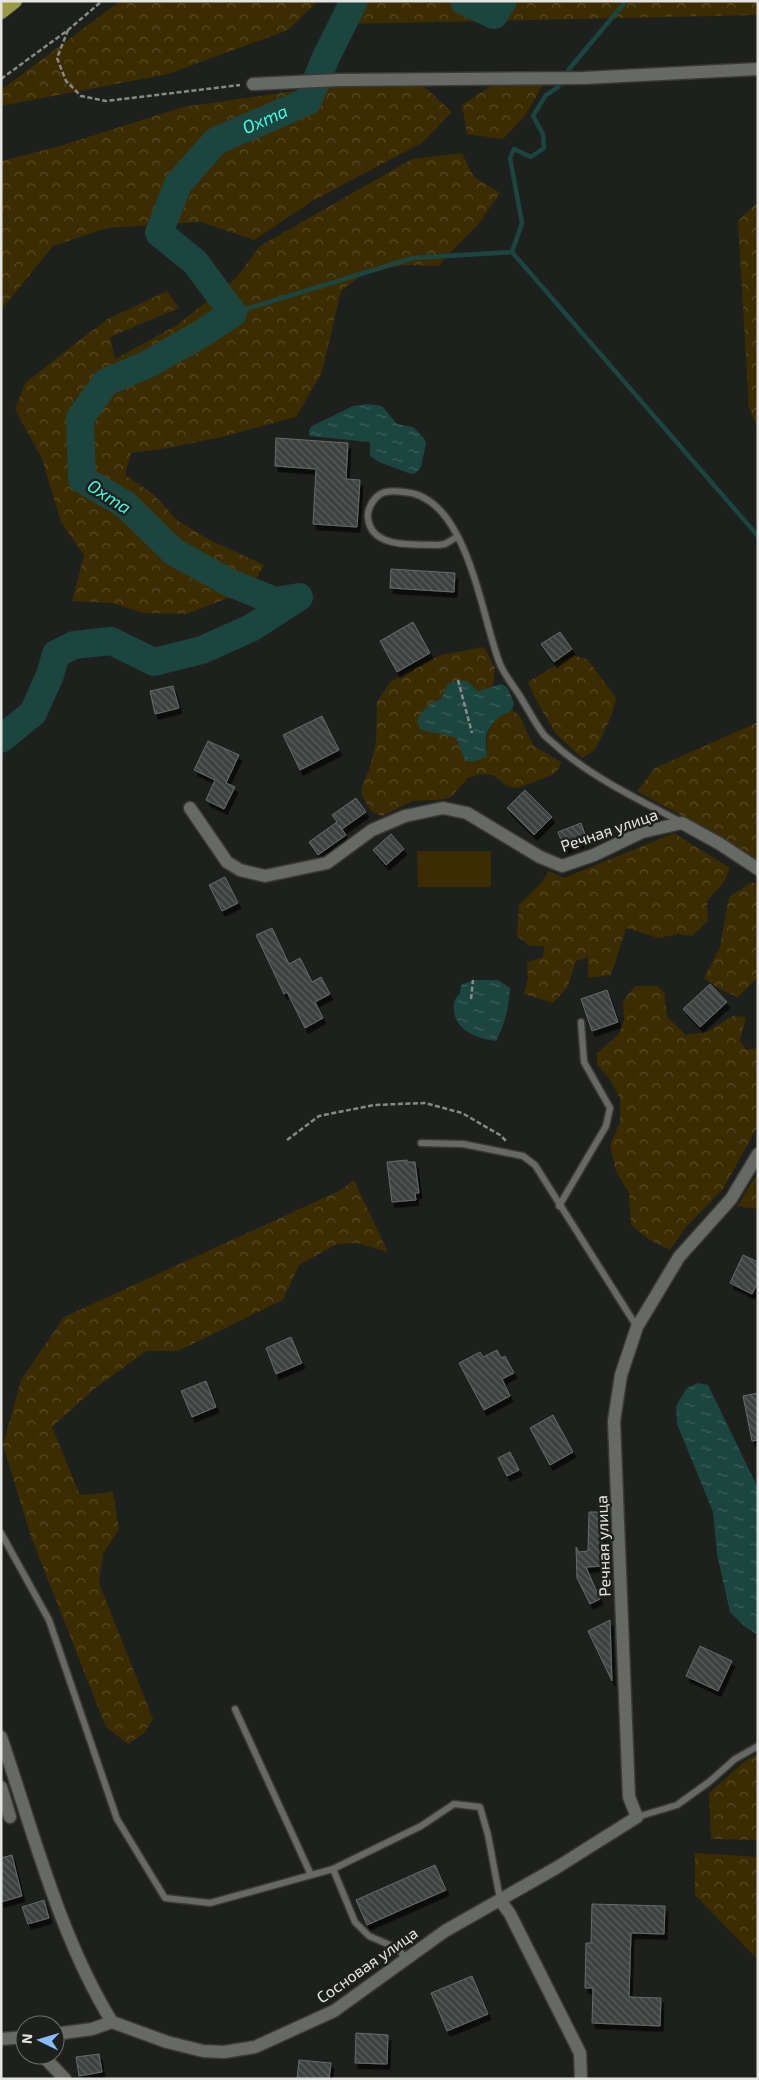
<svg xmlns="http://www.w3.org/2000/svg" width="759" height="2080" font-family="'Exo 2',sans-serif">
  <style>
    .forest { fill: url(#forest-crowns) }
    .pitch { fill: #3c2c01 }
    .water { fill: url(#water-ripples) }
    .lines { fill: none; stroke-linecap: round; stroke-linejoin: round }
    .stream { stroke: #1d453f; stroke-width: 4.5 }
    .river { stroke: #1d453f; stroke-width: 28 }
    .building { fill: url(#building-back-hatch); stroke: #676c69; filter: url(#shadow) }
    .service-casing { stroke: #393a38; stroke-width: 9 }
    .minor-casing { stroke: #393a38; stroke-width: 15 }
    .trunk-casing { stroke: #393a38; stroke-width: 16 }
    .path { stroke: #888a87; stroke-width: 2.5; stroke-dasharray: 5 2.5; stroke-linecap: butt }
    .service { stroke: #676965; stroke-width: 6 }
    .minor { stroke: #676965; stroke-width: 12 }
    .trunk { stroke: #9a9a46; stroke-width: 14 }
    .labels { text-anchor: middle; stroke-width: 5; stroke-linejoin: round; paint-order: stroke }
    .street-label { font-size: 16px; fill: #e5e6e4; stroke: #1d201c }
    .water-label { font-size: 18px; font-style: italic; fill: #43fbe4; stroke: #1d201c }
  </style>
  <defs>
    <pattern id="forest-crowns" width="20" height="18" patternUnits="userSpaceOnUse" patternTransform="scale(1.25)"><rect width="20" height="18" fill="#3c2c01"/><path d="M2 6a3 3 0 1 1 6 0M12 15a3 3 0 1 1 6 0" fill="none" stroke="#584b26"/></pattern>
    <pattern id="water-ripples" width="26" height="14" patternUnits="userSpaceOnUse" patternTransform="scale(1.25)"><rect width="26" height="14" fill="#1d453f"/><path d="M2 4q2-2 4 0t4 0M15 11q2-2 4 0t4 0" fill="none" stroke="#3e605b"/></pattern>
    <pattern id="building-back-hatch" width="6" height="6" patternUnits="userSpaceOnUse" patternTransform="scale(1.25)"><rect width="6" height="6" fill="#3e4340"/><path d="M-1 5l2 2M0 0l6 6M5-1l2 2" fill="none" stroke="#5a5e5b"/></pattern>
    <filter id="shadow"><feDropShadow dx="3" dy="5.5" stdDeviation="0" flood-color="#0009"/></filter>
  </defs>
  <rect width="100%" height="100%" fill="#1d201c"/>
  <g class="forest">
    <polygon points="120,1 318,1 288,30 168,74 1,106 1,90"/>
    <polygon points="359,1 758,1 758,15 345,24"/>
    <polygon points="410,74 452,112 422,143 314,200 254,240 201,222 107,228 53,246 1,310 1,161 57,147 183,107"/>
    <polygon points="494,84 543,85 524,117 503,139 467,134 462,105"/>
    <polygon points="462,153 473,176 500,193 480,222 438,266 403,265 364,273 341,291 322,372 296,417 222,437 167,448 131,453 125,475 153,494 178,521 210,540 264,565 250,590 186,614 143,613 112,603 72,601 84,555 61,522 42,459 15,409 25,383 81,339 108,319 167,291 179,308 110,337 115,359 177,325 236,278 260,246 412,159"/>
    <polygon points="758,202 758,429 749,408 738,221"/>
    <path d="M484,647L495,668L493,686L478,691L467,681L448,684L441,699L431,703L426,731L449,735L456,738L465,760L487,751C484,730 493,718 512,710L519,715L534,746L561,762L560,767L554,774L518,788L507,786L493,775L480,774L468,778L450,798L437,800L413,801L382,816L371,811L361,794L362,786L369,770L376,743L377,702L390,682L418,666L441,655Z"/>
    <polygon points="573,655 588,660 616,698 611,717 595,750 582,758 556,734 536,700 528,682"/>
    <polygon points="758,722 758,862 731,843 637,791 655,768"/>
    <polygon points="674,833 730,868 724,882 707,901 708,921 692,936 678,934 658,938 626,928 611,975 588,978 588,957 576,961 567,988 553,1003 524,994 528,978 527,962 543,957 544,946 530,946 517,936 519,905 541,883 549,871 564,878"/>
    <path d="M752,882L758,885V977L738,997C725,992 714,986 704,978L720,947L729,897Z"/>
    <polygon points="635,986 657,986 664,992 667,1017 686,1035 707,1032 733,1016 746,1017 740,1040 746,1050 758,1048 758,1126 723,1189 686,1227 670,1250 650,1240 631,1225 629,1193 616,1171 610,1145 620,1122 620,1098 609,1078 597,1065 597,1053 619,1034 624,1020 623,1001"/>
    <polygon points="758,1172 758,1209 737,1206"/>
    <polygon points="354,1180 388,1252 357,1243 337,1244 299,1265 283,1300 178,1351 146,1351 94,1389 52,1427 80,1495 113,1492 119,1529 103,1554 99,1583 153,1719 144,1733 128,1744 106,1727 31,1537 3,1445 21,1380 64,1317 341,1190"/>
    <polygon points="758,1754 758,1840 711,1839 709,1793 745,1761"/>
    <polygon points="695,1853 758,1857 758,1960 695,1895"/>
  </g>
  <polygon class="pitch" points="417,851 491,851 491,887 418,887"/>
  <g class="water">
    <polygon points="369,404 382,406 397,424 413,427 423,437 426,443 421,467 416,473 411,474 379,462 370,456 370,442 309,436 309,430 312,426 353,406"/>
    <path d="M458,680L467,681L478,691L501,684L507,687L514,703L512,710C499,716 486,725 486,741C485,747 487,752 487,757L471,762L465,760L456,738C445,733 432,734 420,729L417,721L420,714L431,703L441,699L448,684Z"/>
    <path d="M473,980H498L510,988C509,1006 505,1025 496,1041C478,1039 456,1031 454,1011C453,1003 455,998 460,993L461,985Z"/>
    <polygon points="698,1383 708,1385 758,1488 758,1635 744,1626 730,1612 717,1554 713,1512 677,1424 676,1406 687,1388"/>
  </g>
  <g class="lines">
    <g class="stream">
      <polyline points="512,252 522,223 510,158 514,149 531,157 544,148 543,134 533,116 546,95 557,88 570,68 626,1"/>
      <polyline points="233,313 413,258 512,252 758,536"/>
    </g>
    <g class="river">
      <polyline points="464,1 494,15 503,1"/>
      <path id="s1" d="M1,739L33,713L50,675L56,654L74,645L111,641L154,662L202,650L251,628L299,597L275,601L228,582L174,552L126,505L82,479L80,418L106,382L148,364L201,334L233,313L195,262L159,233L178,184L216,141L308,101L326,57L354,1"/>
    </g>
  </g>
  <g class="building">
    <polygon points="276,438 348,443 346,479 360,480 357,527 313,524 316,469 275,466"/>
    <polygon points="391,569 455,573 454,592 390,588"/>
    <polygon points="413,622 430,653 397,672 380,641"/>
    <polygon points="560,632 572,649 554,662 541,644"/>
    <polygon points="173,686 179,708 155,714 150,691"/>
    <polygon points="322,716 339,750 300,770 283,735"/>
    <polygon points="208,741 239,755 226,783 235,787 224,809 206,800 215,780 194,770"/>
    <polygon points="525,790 552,817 534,835 507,808"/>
    <polygon points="356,798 366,812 342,829 339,825 346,835 318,855 309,842 337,822 332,815"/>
    <polygon points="581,823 587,840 564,848 558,832"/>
    <polygon points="391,834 404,849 386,865 373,850"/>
    <polygon points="225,877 238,903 222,911 209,885"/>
    <polygon points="272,928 289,964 300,958 312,982 321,977 330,994 315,1002 323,1018 305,1028 287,992 284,994 256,935"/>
    <polygon points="710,984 727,1002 700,1027 683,1009"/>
    <polygon points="607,990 618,1022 592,1031 581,999"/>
    <polygon points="407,1160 407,1162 415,1162 419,1193 415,1193 416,1200 392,1202 387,1162"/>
    <polygon points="743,1255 758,1262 758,1282 752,1294 730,1283"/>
    <polygon points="291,1337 302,1363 276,1374 266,1348"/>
    <polygon points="497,1350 501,1358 505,1356 514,1373 502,1379 510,1396 484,1410 459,1363 480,1352 483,1357"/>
    <polygon points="206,1381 216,1407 192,1417 181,1391"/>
    <polygon points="758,1393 758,1440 752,1441 743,1396"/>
    <polygon points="553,1415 573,1452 550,1465 530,1428"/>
    <polygon points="510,1452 519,1470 507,1476 498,1458"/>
    <polygon points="589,1512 602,1512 602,1550 605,1550 606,1566 586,1567 600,1599 590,1604 577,1578 576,1547 579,1552 588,1551"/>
    <polygon points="610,1620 612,1681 588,1631"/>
    <polygon points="700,1646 732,1661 718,1691 686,1676"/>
    <polygon points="12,1855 22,1896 1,1902 1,1858"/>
    <polygon points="435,1865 446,1890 367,1925 356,1900"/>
    <polygon points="44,1900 49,1918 28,1924 22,1907"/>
    <polygon points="592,1904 665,1906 664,1934 631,1933 629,1997 661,1998 660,2026 592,2023 593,1988 585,1988 586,1943 591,1943"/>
    <polygon points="472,1976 488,2014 447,2031 431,1993"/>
    <polygon points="356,2033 388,2035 387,2064 355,2063"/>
    <polygon points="99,2054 102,2072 79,2076 76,2057"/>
    <polygon points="299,2060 331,2063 329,2079 297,2079"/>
  </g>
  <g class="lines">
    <defs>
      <g id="service">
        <path d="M457,537L445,544L438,545C414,544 371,549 368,518C367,510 372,500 379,495C385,490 396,491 404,492C468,496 481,617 500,664C504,674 512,684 518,693C527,707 534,722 544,735C549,740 556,745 561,750C597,780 640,800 681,822"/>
        <polyline points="421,1143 463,1144 523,1156 535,1165 637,1327"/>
        <polyline points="559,1206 606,1126 610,1108 584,1062 581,1022"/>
        <polyline points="1,1533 49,1620 117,1819 165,1898 210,1903 333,1869 421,1826 454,1804 480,1807 488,1835 500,1899"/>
        <polyline points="235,1709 311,1875"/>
        <polyline points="637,1817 677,1805 709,1782 735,1759 758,1746"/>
        <polyline points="333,1869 355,1922 369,1936 399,1949 405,1959"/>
      </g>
      <g id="minor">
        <polyline points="253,84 338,80 583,78 758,69"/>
        <polyline points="190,808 227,862 240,870 265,876 327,863 372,830 405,816 443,808 467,813 540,857 562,866 594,855 642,832 682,823 720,844 758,869"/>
        <path d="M1,1737C33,1831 60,1938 112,2022"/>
        <polyline points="1,1787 10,1817"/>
        <polyline points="500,1900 510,1914 580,2053 581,2079"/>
        <polyline points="55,2034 92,2029 112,2022 167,2042 203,2051 224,2052 255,2047 334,2011 445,1931 556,1868 637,1817 629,1797 614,1421 621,1375 637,1327 679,1257 731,1199 758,1154"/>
        <polyline points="1,2039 25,2037"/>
        <polyline points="42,2055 65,2079"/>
      </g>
      <polyline id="trunk" points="1,12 15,1"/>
    </defs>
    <use href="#service" class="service-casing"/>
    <use href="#minor" class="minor-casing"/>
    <use href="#trunk" class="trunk-casing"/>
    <g class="path">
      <polyline points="68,30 57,58 66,81 81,96 106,101 240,85"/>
      <polyline points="1,79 68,30 102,1"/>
      <polyline points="458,680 472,733"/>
      <polyline points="471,999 473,980"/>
      <polyline points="287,1140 319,1116 374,1105 425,1103 462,1113 500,1135 507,1142"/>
    </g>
    <use href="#service" class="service"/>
    <use href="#minor" class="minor"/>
    <use href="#trunk" class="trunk"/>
  </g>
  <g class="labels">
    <g class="street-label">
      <text transform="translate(609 830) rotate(-19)" y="6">Речная улица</text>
      <text transform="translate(603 1546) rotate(-92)" y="6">Речная улица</text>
      <text transform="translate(367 1965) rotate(-35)" y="6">Сосновая улица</text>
    </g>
    <g class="water-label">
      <text dy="6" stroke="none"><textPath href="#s1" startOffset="1149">Охта</textPath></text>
      <text transform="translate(109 497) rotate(33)" y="6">Охта</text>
    </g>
  </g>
  <rect width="759" height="2080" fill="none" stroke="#e5e6e4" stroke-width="5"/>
  <g transform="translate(40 2040) rotate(275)"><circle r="24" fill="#1d201c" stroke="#6d6f6c"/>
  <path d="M0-4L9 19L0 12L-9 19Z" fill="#87bbfb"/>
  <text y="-8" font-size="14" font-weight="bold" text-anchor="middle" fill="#e5e6e4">N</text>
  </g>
</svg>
